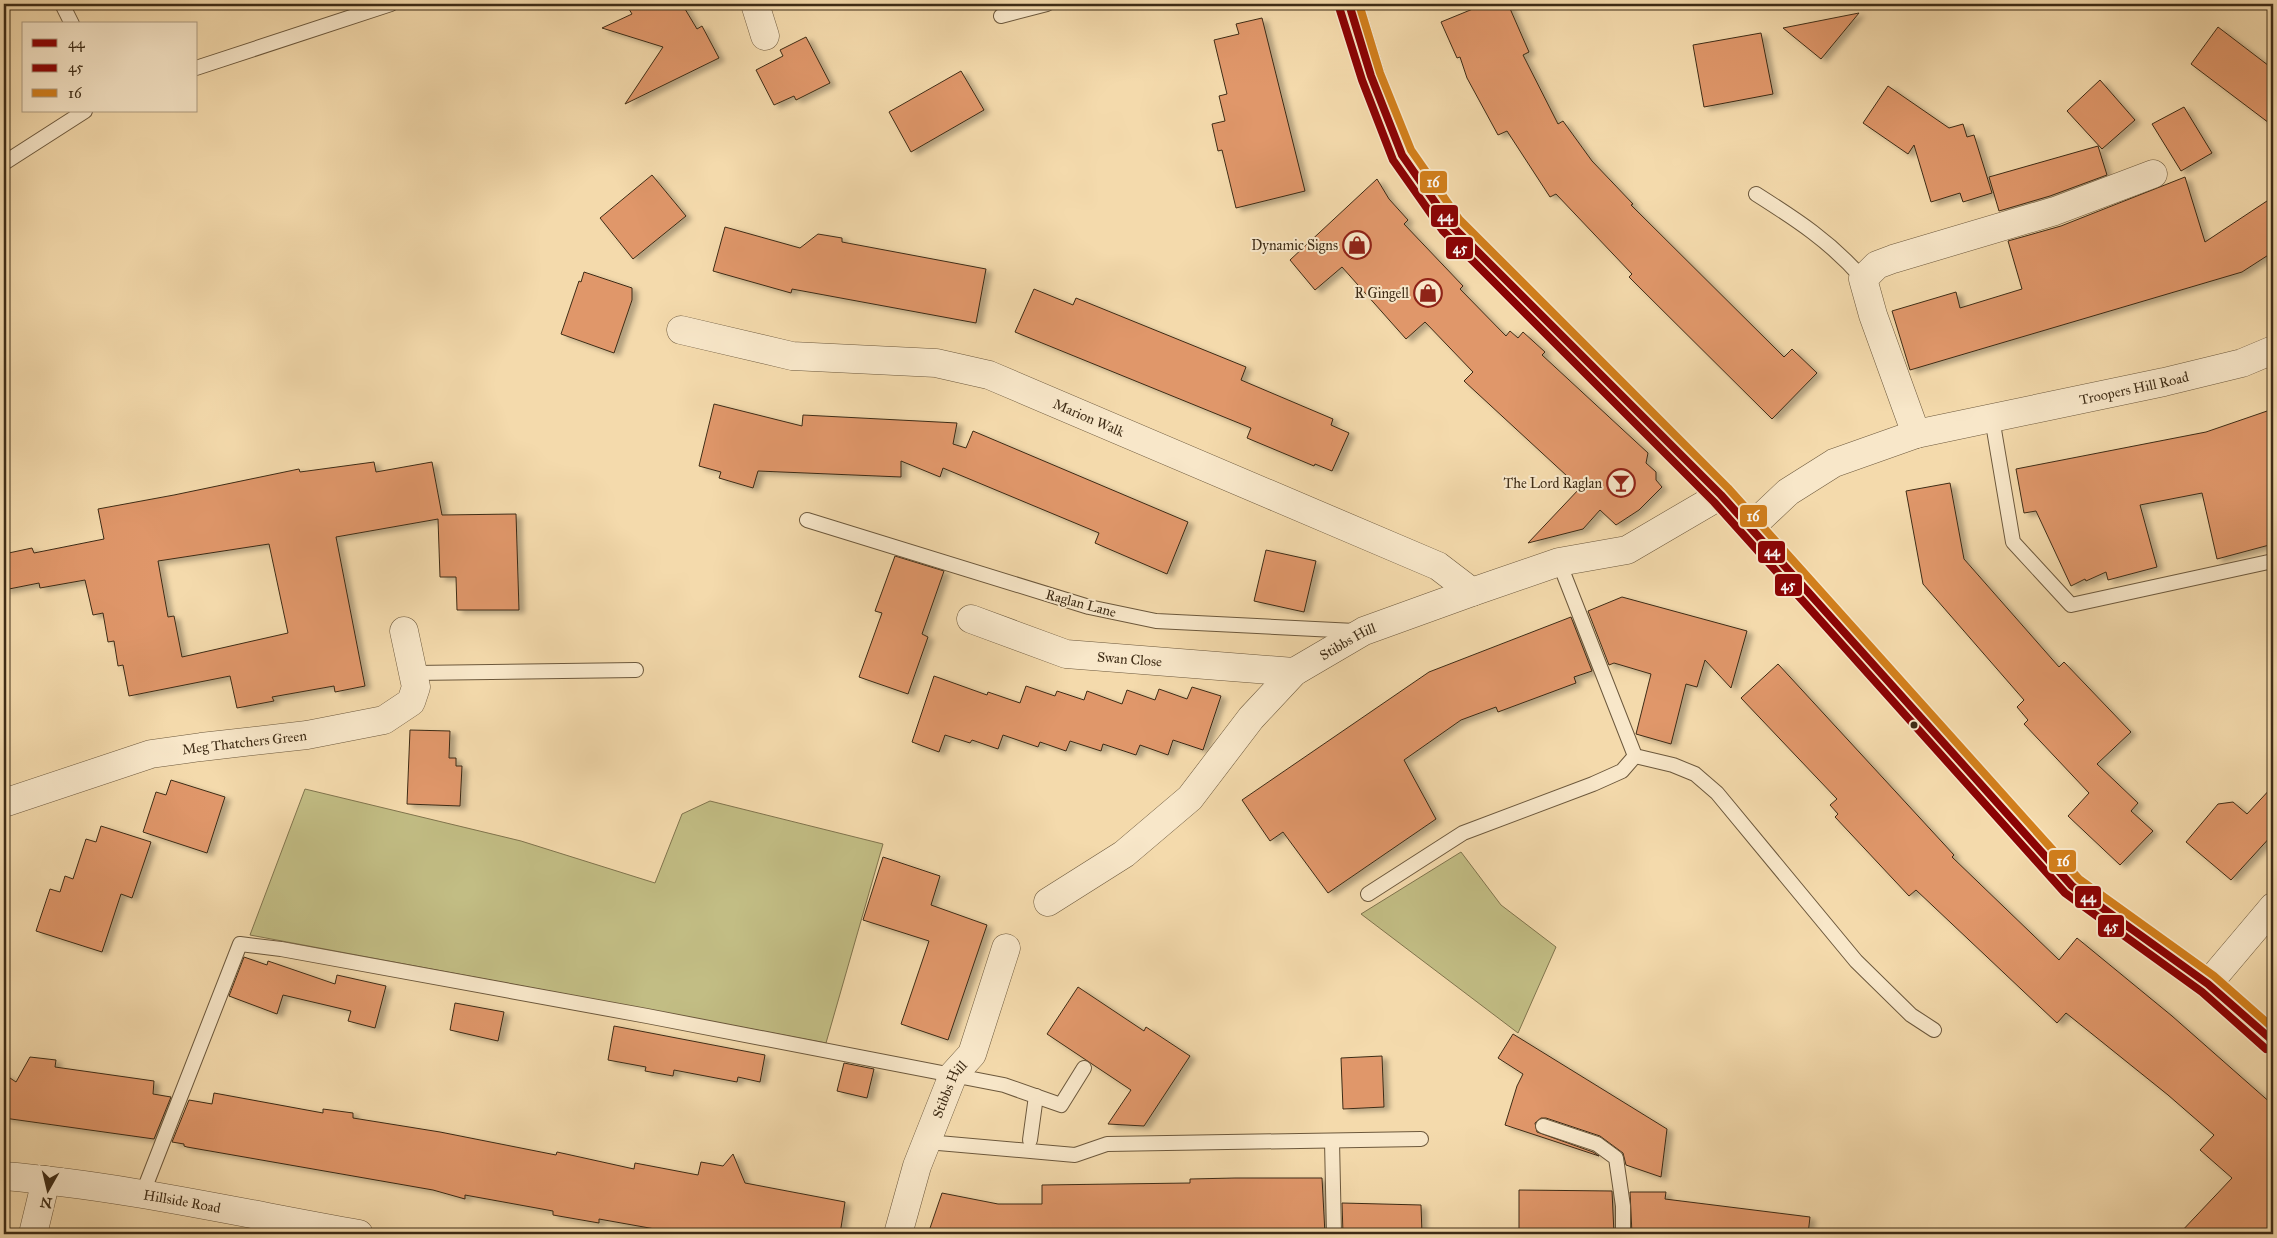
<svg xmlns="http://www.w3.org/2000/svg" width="2277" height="1238" font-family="'IM FELL Great Primer',serif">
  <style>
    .green { fill: #c2bd84; stroke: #80744d }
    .building { fill: #e0976b; stroke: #3e2c16; fill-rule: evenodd; filter: url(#shadow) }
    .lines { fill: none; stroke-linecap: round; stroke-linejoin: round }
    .service-casing { stroke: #6c583c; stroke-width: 16 }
    .minor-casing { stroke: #6c583c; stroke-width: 29 }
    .tertiary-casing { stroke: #6c583c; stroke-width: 29 }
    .primary-casing { stroke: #3e2c16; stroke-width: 29 }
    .service { stroke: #f8e7c9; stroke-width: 14 }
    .minor { stroke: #f8e7c9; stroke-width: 28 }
    .tertiary { stroke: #f8e7c9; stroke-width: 28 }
    .primary { stroke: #f4daac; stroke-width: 28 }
    .bus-1-casing { stroke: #f8e7c9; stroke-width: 11 }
    .bus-2-casing { stroke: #f8e7c9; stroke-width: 11 }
    .bus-3-casing { stroke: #f8e7c9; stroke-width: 11 }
    .bus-1 { stroke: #8b0304; stroke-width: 8 }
    .bus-2 { stroke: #8b0304; stroke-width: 8 }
    .bus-3 { stroke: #d27f1c; stroke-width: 8 }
    .bus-dot { fill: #3e2c16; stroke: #f8e7c9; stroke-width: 2 }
    .labels { text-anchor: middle; stroke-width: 4; stroke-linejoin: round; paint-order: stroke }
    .poi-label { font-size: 14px; fill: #3e2c16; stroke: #f8e7c9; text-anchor: end }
    .street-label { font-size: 14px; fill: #3e2c16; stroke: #f8e7c9 }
    .line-badge { stroke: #f8e7c9; stroke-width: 2 }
    .badge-label { font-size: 14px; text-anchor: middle; font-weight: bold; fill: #fff }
  </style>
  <defs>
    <filter id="shadow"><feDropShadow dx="5.5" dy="3" stdDeviation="2.5" flood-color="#0004"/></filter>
  </defs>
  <rect width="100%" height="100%" fill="#f4daac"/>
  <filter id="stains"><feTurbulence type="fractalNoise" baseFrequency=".004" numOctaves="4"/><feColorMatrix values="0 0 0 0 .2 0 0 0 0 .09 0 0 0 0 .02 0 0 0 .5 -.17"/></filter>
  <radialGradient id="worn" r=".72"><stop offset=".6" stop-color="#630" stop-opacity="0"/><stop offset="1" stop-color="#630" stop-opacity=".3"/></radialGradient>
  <g class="green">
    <polygon points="305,789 521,841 655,883 682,814 710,801 883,844 826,1043 250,935"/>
    <polygon points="1461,852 1501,905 1556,947 1518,1033 1361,914"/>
  </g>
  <g class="building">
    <polygon points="626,4 682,4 697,29 702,26 719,58 625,104 663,47 602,28 632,14"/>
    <polygon points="1485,4 1508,4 1529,52 1523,55 1558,124 1563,121 1592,161 1633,204 1631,205 1784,357 1792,349 1817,373 1772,419 1629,277 1632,274 1556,194 1550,197 1507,131 1498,135 1467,78 1460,57 1457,58 1441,22"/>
    <polygon points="1859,13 1821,59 1783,28"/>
    <polygon points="1262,18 1305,191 1236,208 1222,150 1218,151 1212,124 1225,121 1219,96 1227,94 1214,40 1239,34 1236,24"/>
    <polygon points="2218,27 2273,69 2273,126 2191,64"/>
    <polygon points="1761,33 1773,94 1704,107 1693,45"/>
    <polygon points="806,37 830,83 796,100 794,96 774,105 756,70 783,56 780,50"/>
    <polygon points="961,71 984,110 911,152 889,112"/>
    <polygon points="2100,80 2135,120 2102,149 2067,111"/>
    <polygon points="1888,86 1949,128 1963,124 1967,137 1974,135 1992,193 1963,202 1960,193 1931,202 1914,145 1908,154 1863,123"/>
    <polygon points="2184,107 2212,153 2181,171 2152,124"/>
    <polygon points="2098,146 2107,175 2050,196 1999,211 1989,177"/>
    <polygon points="652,175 686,216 633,259 600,218"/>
    <polygon points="2185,177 2205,242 2273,197 2273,252 2242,272 1910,370 1892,311 1956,292 1960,308 2022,289 2008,241 2061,226"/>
    <polygon points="1377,179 1389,199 1408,220 1404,224 1463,286 1460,289 1506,336 1510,331 1518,338 1523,332 1545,352 1542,355 1648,453 1646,463 1656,472 1656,480 1662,487 1639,510 1616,525 1600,510 1583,529 1528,543 1580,488 1464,381 1473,372 1425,322 1406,339 1342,267 1315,290 1290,260"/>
    <polygon points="725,227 800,248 818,234 842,238 842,242 986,269 976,323 792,289 791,293 713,271"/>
    <polygon points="584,272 632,288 632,300 614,353 561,334 579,281 581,282"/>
    <polygon points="1034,289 1073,305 1076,298 1246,367 1241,380 1333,419 1331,425 1349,433 1332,471 1315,464 1314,466 1247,438 1251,428 1015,332"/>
    <polygon points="714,404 802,426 803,415 957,423 953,444 966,448 973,431 1188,522 1167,574 1095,543 1099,533 943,468 940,477 901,461 901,477 758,471 753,488 719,478 721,472 699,466"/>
    <polygon points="2273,409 2273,544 2217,559 2202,493 2140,505 2157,567 2108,580 2106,572 2086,581 2085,579 2071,586 2036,511 2024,513 2016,469 2206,432"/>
    <path d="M374,462L376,472L432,462L442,515L516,514L519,610H457L456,577H440L438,519L336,537L365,686L335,692L334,686L272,697L274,701L237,708L230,676L129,696L123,665L118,666L114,641L108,642L103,613L93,615L85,580L40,588L39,583L4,590V554L32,548L34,553L104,539L98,509L174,495L299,469L300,472ZM269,544L288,633L182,657L174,616L168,617L158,561Z"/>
    <polygon points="1950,483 1964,559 2059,667 2064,662 2131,732 2097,764 2138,803 2131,811 2153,831 2120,865 2068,816 2089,793 2024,724 2028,720 2017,707 2024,700 1923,584 1906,491"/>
    <polygon points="1266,550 1316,561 1304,612 1254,601"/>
    <polygon points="895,556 944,571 922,634 928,637 908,694 859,677 882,613 875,611"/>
    <polygon points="1622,597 1747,631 1731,688 1705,660 1697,687 1686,684 1671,744 1636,734 1651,674 1614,663 1609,665 1588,611"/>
    <polygon points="1571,617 1592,671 1574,677 1576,683 1498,712 1496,707 1461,720 1404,760 1436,819 1328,893 1283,832 1270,841 1242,800 1429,672"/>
    <polygon points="1778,664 1954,855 1952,857 2059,960 2077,938 2172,1016 2273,1105 2273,1224 2264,1234 2179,1234 2232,1178 2200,1150 2214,1135 2168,1095 2066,1013 2057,1023 1916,890 1909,896 1835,817 1838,814 1830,805 1837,799 1741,698"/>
    <polygon points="934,676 987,695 988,692 1020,703 1026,686 1055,696 1057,691 1084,700 1087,691 1122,704 1127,690 1155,700 1159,689 1187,699 1192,687 1221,696 1203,750 1173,740 1168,755 1140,745 1136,755 1103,744 1101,751 1070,741 1066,751 1040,742 1038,747 1003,735 998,749 972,740 970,743 945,735 939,752 912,742"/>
    <polygon points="410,730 450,731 449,758 456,758 456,766 462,766 460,806 407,804"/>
    <polygon points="171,780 225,797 207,853 143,832 156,792 166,795"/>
    <polygon points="2273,786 2273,834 2231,880 2186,842 2218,804 2233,802 2247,814"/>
    <polygon points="101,826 151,842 132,898 121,894 102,952 36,931 50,889 60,892 65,876 73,879 86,839 96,842"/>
    <polygon points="883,857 940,876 931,905 987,925 948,1040 901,1024 929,941 863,920"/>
    <polygon points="244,957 267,965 268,961 335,984 337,975 386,986 375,1028 348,1021 351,1011 283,995 277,1014 229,996"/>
    <polygon points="1078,987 1144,1031 1146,1027 1190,1056 1144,1126 1108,1124 1131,1090 1047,1034"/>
    <polygon points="455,1003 504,1012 498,1041 450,1030"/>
    <polygon points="614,1026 765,1055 760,1082 738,1077 737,1082 674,1070 673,1076 645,1071 646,1067 608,1060"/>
    <polygon points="1513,1034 1667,1129 1661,1177 1626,1165 1623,1153 1600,1136 1546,1118 1541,1118 1535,1123 1537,1132 1593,1152 1599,1156 1505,1125 1517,1086 1523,1074 1498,1058"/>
    <polygon points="1382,1056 1384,1107 1343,1109 1341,1058"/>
    <polygon points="30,1057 56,1060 55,1067 154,1081 153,1094 171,1097 154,1139 4,1118 4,1074 16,1082"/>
    <polygon points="844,1063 874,1069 867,1098 837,1091"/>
    <polygon points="214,1093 323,1113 323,1109 353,1113 353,1118 440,1132 556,1155 557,1152 634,1169 635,1163 698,1175 701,1162 723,1166 733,1154 745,1183 845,1202 840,1234 683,1234 599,1219 599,1223 553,1215 553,1211 465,1195 465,1199 433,1190 187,1147 184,1146 184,1144 172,1142 189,1100 212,1104"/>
    <polygon points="1235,1178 1322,1178 1325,1234 928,1234 942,1193 998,1204 1042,1204 1042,1185 1190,1183 1190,1179"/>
    <polygon points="1519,1190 1612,1191 1614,1234 1519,1234"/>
    <polygon points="1630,1192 1666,1192 1665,1199 1810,1217 1808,1234 1632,1234"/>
    <polygon points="1342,1203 1421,1205 1422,1234 1343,1234"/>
  </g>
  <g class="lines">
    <defs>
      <g id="service">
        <polyline points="62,4 72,24"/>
        <polyline points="1001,16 1047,4"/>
        <polyline points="196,68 391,4"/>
        <polyline points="4,163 85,111"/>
        <path d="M1756,194C1797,220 1831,242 1863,279"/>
        <polyline points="1992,418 2013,542 2071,605 2273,561"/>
        <polyline points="807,520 1089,607 1156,621 1355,631"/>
        <polyline points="1559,562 1635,756 1673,765 1695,774 1717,793 1856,961 1911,1015 1934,1030"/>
        <polyline points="414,673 636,670"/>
        <polyline points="1368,894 1463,833 1593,784 1622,771 1635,756"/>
        <polyline points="1543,1126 1597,1144 1616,1158 1623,1206 1623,1234"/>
        <polyline points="1030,1140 1036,1096"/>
        <polyline points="1332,1141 1334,1234"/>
        <polyline points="927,1142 1075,1155 1107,1144 1421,1139"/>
        <polyline points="142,1195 240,944 281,949 647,1016 1004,1085 1061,1105 1084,1068"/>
      </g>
      <g id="minor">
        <polyline points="755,4 765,36"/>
        <path id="s1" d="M681,330L792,356L936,363L989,375L1438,566L1472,592"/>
        <polyline points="1916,434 1873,315 1863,279 1877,265 1893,259 2055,211 2153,174"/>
        <path id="s2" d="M1751,527L1788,492L1834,463L1916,434L2164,382L2242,363L2273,350"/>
        <path id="s3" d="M971,619L1066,654L1294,672"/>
        <path id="s4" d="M4,803L151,754L201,747L307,735L384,720L411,702L416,687L404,631"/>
        <path id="s5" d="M1048,902L1124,854L1190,798L1251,718L1294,672L1364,631L1472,592L1559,562L1627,550L1721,495"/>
        <polyline points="2208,984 2273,907"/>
        <polyline points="33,1234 46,1180"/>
        <path id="s6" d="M898,1234L917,1166L953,1075L972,1054L1006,948"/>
      </g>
      <g id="tertiary">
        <path id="s7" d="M4,1176C123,1186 241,1213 359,1234"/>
      </g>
      <polyline id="primary" points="1349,4 1371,76 1402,155 1451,225 1721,495 2072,886 2208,984 2273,1041"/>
    </defs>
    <use href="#service" class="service-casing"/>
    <use href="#minor" class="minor-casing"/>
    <use href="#tertiary" class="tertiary-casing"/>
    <use href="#primary" class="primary-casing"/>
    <use href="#service" class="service"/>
    <use href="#minor" class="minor"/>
    <use href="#tertiary" class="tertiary"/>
    <use href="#primary" class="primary"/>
    <defs>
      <polyline id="bus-1" points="1349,4 1371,76 1402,155 1451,225 1721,495 2072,886 2208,984 2273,1041"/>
      <polyline id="bus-2" points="1339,7 1362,80 1393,160 1443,231 1714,502 2065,893 2202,992 2266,1049"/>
      <polyline id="bus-3" points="1359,4 1380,73 1411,150 1459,219 1728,488 2079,879 2214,976 2273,1028"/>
    </defs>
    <use href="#bus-1" class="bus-1-casing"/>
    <use href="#bus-2" class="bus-2-casing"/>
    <use href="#bus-3" class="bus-3-casing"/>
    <use href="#bus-1" class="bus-1"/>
    <use href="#bus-2" class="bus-2"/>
    <use href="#bus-3" class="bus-3"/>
  </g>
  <defs>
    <symbol id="shop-ring" viewBox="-11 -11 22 22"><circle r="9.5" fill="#f8e7c9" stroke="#8f2418" stroke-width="1.5"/><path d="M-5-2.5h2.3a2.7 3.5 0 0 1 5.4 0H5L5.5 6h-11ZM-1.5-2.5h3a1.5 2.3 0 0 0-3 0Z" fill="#8f2418"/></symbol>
    <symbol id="bar-ring" viewBox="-11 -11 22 22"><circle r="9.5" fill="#f8e7c9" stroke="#8f2418" stroke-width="1.5"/><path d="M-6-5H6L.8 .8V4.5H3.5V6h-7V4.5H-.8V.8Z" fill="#8f2418"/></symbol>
  </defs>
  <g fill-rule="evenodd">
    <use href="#shop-ring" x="1341" y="229" width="32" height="32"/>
    <use href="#shop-ring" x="1412" y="277" width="32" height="32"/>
    <use href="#bar-ring" x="1605" y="467" width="32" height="32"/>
  </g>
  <circle class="bus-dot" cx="1914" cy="725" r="4.5"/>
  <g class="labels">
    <g class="poi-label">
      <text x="1338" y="250">Dynamic Signs</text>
      <text x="1409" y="298">R Gingell</text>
      <text x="1602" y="488">The Lord Raglan</text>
    </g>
    <g class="street-label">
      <text dy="5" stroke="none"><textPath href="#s2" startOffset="415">Troopers Hill Road</textPath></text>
      <text dy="5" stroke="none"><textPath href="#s1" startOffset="421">Marion Walk</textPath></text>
      <text transform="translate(1081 603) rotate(15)" y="5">Raglan Lane</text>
      <text dy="5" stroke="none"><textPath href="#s5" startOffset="402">Stibbs Hill</textPath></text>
      <text dy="5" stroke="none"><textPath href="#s3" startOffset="165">Swan Close</textPath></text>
      <text dy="5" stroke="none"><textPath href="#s4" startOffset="249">Meg Thatchers Green</textPath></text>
      <text dy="5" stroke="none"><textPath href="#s6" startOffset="154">Stibbs Hill</textPath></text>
      <text dy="5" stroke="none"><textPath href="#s7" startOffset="180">Hillside Road</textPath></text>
    </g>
  </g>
  <g class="line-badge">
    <rect x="1419" y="170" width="29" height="24" rx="5" fill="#d27f1c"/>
    <rect x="1430" y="204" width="29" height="24" rx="5" fill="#8b0304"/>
    <rect x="1445" y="236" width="29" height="24" rx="5" fill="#8b0304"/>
    <rect x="1739" y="504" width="29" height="24" rx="5" fill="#d27f1c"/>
    <rect x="1757" y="540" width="29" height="24" rx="5" fill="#8b0304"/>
    <rect x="1774" y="573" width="29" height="24" rx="5" fill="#8b0304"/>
    <rect x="2048" y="849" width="29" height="24" rx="5" fill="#d27f1c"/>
    <rect x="2074" y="885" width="28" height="24" rx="5" fill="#8b0304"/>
    <rect x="2097" y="914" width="28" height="24" rx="5" fill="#8b0304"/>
  </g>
  <g class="badge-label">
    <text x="1433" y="187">16</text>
    <text x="1445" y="221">44</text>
    <text x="1460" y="253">45</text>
    <text x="1753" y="521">16</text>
    <text x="1772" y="556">44</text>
    <text x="1788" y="590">45</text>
    <text x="2063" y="866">16</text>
    <text x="2088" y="902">44</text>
    <text x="2111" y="931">45</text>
  </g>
  <rect width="2277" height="1238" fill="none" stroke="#f4daac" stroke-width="20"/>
  <rect x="5" y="5" width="2267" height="1228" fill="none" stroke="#3e2c16" stroke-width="2.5"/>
  <rect x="10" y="10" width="2257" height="1218" fill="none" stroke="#3e2c16"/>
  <rect x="22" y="22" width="175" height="90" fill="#f8e7c9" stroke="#ae9c81"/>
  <rect x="32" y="39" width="25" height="8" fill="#8b0304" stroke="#ae9c81"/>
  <text x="68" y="48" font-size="15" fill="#3e2c16">44</text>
  <rect x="32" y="64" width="25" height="8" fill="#8b0304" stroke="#ae9c81"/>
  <text x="68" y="72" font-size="15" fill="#3e2c16">45</text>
  <rect x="32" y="89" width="25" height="8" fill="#d27f1c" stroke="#ae9c81"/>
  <text x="68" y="98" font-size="15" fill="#3e2c16">16</text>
  <g transform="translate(48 1190) rotate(188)" stroke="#f8e7c9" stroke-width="4" paint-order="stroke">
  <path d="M0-4L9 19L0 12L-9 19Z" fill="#3e2c16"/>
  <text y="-8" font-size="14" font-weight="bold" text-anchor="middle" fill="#3e2c16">N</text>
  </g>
  <rect width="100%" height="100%" filter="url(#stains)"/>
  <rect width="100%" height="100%" fill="url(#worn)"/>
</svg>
